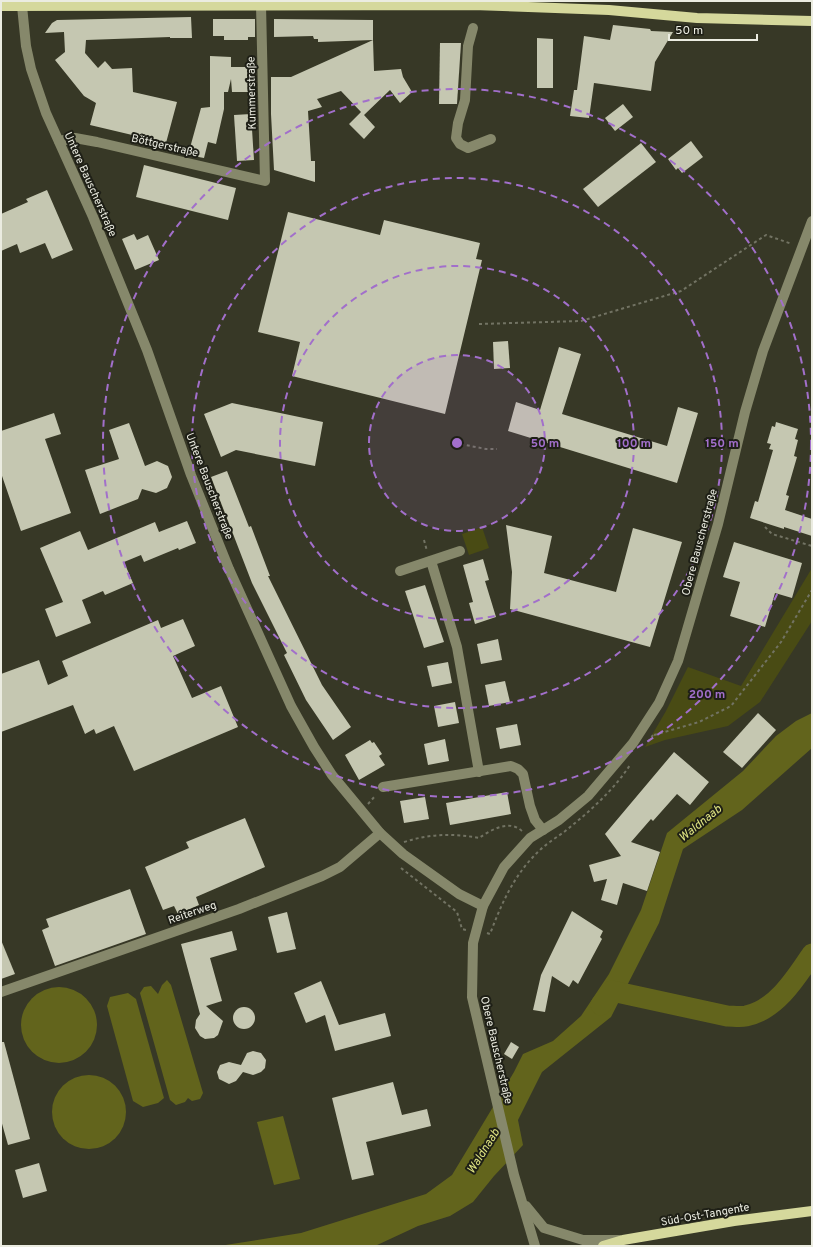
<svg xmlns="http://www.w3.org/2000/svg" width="813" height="1247" font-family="Overpass,sans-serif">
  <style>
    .green { fill: #494b14 }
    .water { fill: #62641c }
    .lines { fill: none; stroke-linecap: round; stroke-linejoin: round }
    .river { stroke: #62641c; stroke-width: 21 }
    .building { fill: #c5c7b1 }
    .path { stroke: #727363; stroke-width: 2; stroke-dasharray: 3 3; stroke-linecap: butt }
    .minor { stroke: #86886b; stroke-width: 10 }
    .major { stroke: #d5d89c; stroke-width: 10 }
    .ring { fill: none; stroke: #a26fcb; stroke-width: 2; stroke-dasharray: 7 5 }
    .labels { text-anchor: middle; stroke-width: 4; stroke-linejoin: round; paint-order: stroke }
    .street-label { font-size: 11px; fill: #ebece1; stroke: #1e1f16 }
    .water-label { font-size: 12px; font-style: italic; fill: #e0e582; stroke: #1e1f16 }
    .centre { fill: #a26fcb; stroke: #1e1f16; stroke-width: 2 }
    .ring-label { font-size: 12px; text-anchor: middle; font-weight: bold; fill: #a26fcb; stroke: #1e1f16; stroke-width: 4; stroke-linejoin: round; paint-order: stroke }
  </style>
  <rect width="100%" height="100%" fill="#373826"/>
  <g class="green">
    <polygon points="482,527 489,548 469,555 462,534"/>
    <polygon points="812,568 812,621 760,702 728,726 665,740 645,747 666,711 688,667 741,686"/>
  </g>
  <g class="water">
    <polygon points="812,713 812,748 742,810 683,849 659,923 611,1017 542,1072 518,1120 523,1145 494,1176 473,1202 450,1216 418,1226 375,1246 219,1246 301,1233 426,1194 452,1175 514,1072 523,1054 553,1041 581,1016 609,974 641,910 667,833 743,771 776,736 796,721"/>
    <polygon points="167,980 171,985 203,1093 200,1099 192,1101 188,1098 185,1102 176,1105 170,1100 140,993 144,987 151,986 158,994 162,985"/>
    <circle cx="59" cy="1025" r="38"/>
    <polygon points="128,993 136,999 164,1098 158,1103 143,1107 133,1101 107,1006 110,997"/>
    <circle cx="89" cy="1112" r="37"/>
    <polygon points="283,1116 300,1179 274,1185 257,1122"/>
  </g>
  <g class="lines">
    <path class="river" d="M601,1005L612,991L727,1016C733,1016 740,1017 746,1016C776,1010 796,978 812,954"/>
  </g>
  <g class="building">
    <polygon points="191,17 192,38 170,38 170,37 86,40 85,53 98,68 105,61 112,69 132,68 133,92 177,102 166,143 90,125 96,103 84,96 55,60 65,52 64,32 45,33 52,23 57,20"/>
    <polygon points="213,19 255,19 255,37 248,37 248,40 224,40 224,36 213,36"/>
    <polygon points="274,19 373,20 373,40 318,42 318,39 314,39 313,36 274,37"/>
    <polygon points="613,25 650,29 651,31 673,32 655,62 651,91 594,83 589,118 570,116 574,90 577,90 584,36 610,40"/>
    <polygon points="537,38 553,39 553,88 537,88"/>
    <polygon points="373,40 374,71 401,69 403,77 412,92 400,103 390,90 364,115 375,127 364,139 349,124 361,112 341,91 317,99 322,107 308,111 311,161 315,161 315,182 274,170 271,114 271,77 291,77"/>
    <polygon points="440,43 461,43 457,104 439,104"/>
    <polygon points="210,56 231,57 231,67 252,67 252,92 232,92 231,79 228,92 224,92 224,109 216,144 208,142 204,158 188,155 201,108 210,107"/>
    <polygon points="623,104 633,117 615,131 605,118"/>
    <polygon points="251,114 254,160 237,161 234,115"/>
    <polygon points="691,141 703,157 682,173 678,168 676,170 668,159"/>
    <polygon points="641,143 656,162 598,207 583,189"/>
    <polygon points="144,165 236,188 228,220 136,197"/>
    <polygon points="47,190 73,250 52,259 45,243 20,253 17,244 1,251 1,214 28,202 26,199"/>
    <polygon points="288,212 380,235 384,220 480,243 476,259 482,260 445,414 292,376 300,342 258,332"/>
    <polygon points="134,234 137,240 148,235 159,260 135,270 122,239"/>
    <polygon points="508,341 510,368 494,369 493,342"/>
    <polygon points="559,347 581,354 562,414 667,446 678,407 698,413 677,483 508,431 516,402 540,410"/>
    <polygon points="232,403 323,422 315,466 236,450 221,457 204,414"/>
    <polygon points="54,413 61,434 45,439 71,513 21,531 1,473 1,431"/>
    <polygon points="776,422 798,429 795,439 798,440 794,456 797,457 786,495 789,496 785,510 812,519 812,536 784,527 784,529 750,518 755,501 758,502 773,450 769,449 771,444 767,443 772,426 775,427"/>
    <polygon points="129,423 145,466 157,461 168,466 172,477 167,488 156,493 142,489 138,499 100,514 85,470 119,459 109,430"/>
    <polygon points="227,471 249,527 251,526 270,576 268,576 322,685 351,727 333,740 306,700 284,655 287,653 252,583 211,477"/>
    <polygon points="187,521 196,543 179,550 178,548 144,562 141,555 124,562 133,583 105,595 103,591 82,600 91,623 56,637 45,609 63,602 40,548 80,531 88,550 155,522 159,532"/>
    <polygon points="506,525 552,536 544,573 616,592 633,528 682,542 650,647 510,609 512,572"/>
    <polygon points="734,542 802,563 792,598 775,593 765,627 730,616 740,582 723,577"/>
    <polygon points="483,559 489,580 485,581 496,617 475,624 469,603 473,602 463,565"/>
    <polygon points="425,585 444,642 424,648 405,591"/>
    <polygon points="183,619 195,646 173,656 192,698 221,686 238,727 134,771 114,726 96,734 94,729 85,734 73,705 1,732 1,674 39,660 48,685 68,676 62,661 158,620 161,628"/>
    <polygon points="498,639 502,660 481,664 477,644"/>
    <polygon points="448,662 452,683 432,687 427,666"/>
    <polygon points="505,681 510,702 489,706 485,685"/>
    <polygon points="455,702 459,723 438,727 434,706"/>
    <polygon points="758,713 776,730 742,768 723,752"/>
    <polygon points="517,724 521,745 500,749 496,728"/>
    <polygon points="445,739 449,761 428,765 424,744"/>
    <polygon points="370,740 372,743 374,742 382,754 379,756 385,765 359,780 345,755"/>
    <polygon points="674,752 709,782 690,805 677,794 653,821 651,819 631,842 660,852 647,891 623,883 617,905 601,900 607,879 594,882 589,865 621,856 605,834"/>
    <polygon points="507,792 511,814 450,825 446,803"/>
    <polygon points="425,797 429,819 404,823 400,801"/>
    <polygon points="245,818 265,867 196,897 199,905 178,914 174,906 163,910 145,867 189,848 186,842"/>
    <polygon points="130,889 146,934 55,966 42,930 49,927 46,919"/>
    <polygon points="572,911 603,931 600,937 602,939 578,984 573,980 569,987 552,976 545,1012 533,1010 541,975"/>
    <polygon points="287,912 296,949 277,953 268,917"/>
    <polygon points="232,931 237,950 210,958 222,1001 206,1006 223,1021 218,1035 214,1038 205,1039 200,1036 195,1028 196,1020 200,1014 181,944"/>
    <polygon points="1,940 15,974 1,979"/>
    <polygon points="321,981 339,1025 385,1013 391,1036 335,1051 325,1015 306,1023 294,993"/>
    <circle cx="244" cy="1018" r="11"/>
    <polygon points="1,1042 4,1042 30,1139 8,1145 1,1120"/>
    <polygon points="511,1042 519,1047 512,1059 504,1054"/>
    <polygon points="253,1051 261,1053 266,1060 265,1068 261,1072 253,1075 243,1072 236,1081 229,1084 219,1079 217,1072 220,1065 229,1062 241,1065 247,1053"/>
    <polygon points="393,1082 402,1115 427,1109 431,1126 366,1142 374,1175 352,1180 332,1098"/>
    <polygon points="39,1163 47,1191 23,1198 15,1170"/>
  </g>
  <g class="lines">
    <g class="path">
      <polyline points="479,324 581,321 681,291 766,235 792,244"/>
      <polyline points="455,443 486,449 497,449"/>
      <polyline points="765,527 772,534 812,546"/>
      <polyline points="424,540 427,551"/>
      <polyline points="654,735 699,722 731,706 781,642 812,590"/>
      <polyline points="648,742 653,735"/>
      <polyline points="368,804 376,795"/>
      <path d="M404,842C429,834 453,833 479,838C491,830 509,819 522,831"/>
      <polyline points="401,868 457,912 462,929 466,930"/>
      <path d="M487,933L490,934C501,905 513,877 535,855C543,846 554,839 564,832C589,812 613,791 630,765"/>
    </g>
    <g class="minor">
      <polyline points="22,6 26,46 31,69 46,113 93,217 147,350 191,475 229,569 291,706 314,747 332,775 380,833 403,854 459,894 483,906"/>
      <polyline points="473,28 468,46 465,100 458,123 456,138 460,144 468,148 491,139"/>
      <polyline points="59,141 75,138 97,142 265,181 261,5"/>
      <polyline points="431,561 457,647 479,772"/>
      <polyline points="400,571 460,551"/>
      <polyline points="383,787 511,766 518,769 523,774 530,806 535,820 543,830"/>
      <polyline points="1,992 239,909 322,876 340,867 380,833"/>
      <polyline points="526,1206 544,1228 583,1240 619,1240"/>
      <polyline points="535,1246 514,1175 472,997 473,943 483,906 504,867 530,838 559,820 588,796 633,743 659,703 678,661 718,524 745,412 763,351 812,221"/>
    </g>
    <g class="major">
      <polyline points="1,6 473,5 609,10 697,18 812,21"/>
      <polyline points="603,1246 623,1240 734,1221 812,1211"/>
    </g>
  </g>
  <circle cx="457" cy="443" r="88" fill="#a26fcb" fill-opacity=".12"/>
  <g class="ring">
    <circle cx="457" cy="443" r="88"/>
    <circle cx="457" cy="443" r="177"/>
    <circle cx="457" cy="443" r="265"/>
    <circle cx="457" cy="443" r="354"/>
  </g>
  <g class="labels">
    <g class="street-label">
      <text transform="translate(251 93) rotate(-91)" y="4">Kummerstraße</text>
      <text transform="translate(165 145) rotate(13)" y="4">Böttgerstraße</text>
      <text transform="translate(91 184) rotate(66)" y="4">Untere Bauscherstraße</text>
      <text transform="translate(210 486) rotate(69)" y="4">Untere Bauscherstraße</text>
      <text transform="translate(699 542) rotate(-75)" y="4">Obere Bauscherstraße</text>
      <text transform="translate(192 912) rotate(-19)" y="4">Reiterweg</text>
      <text transform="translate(497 1050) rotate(77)" y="4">Obere Bauscherstraße</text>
      <text transform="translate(705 1214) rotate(-10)" y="4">Süd-Ost-Tangente</text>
    </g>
    <g class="water-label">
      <text transform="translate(700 823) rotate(-39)" y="4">Waldnaab</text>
      <text transform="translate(483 1151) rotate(-58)" y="4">Waldnaab</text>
    </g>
  </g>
  <circle cx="457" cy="443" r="6" class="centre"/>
  <g class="ring-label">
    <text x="545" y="447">50 m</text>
    <text x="634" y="447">100 m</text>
    <text x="722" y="447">150 m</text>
    <text x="707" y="698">200 m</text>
  </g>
  <rect width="813" height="1247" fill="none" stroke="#ebece1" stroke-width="4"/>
  <path d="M669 34v6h88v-6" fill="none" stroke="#ebece1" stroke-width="2"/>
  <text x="675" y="34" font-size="12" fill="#ebece1" stroke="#1e1f16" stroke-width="3" paint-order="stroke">50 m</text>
</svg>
